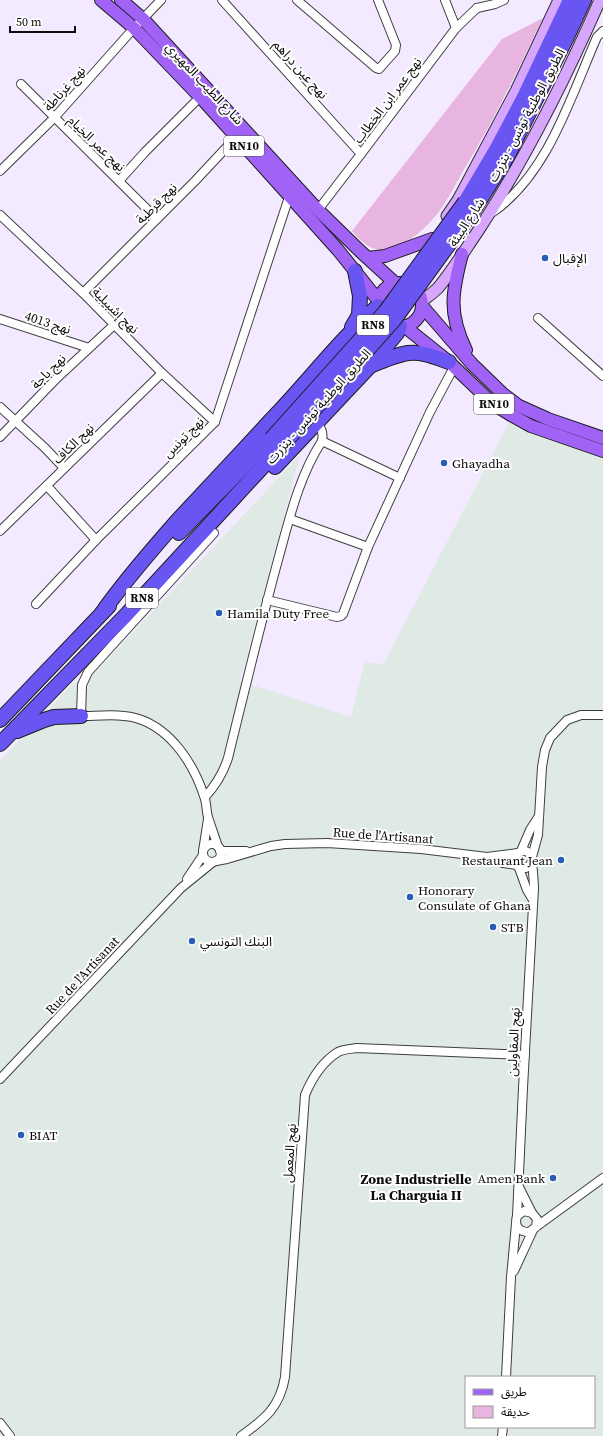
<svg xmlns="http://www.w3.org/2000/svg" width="603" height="1436" font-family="'Source Serif 4','Noto Sans Arabic',serif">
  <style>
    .industrial { fill: #dfeae5; fill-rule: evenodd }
    .green { fill: #e7b5e0 }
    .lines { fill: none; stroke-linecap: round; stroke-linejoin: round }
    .minor-casing { stroke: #3e3e3e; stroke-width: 10 }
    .secondary-casing { stroke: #2d2d2d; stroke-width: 13 }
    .primary-casing { stroke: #1c1c1c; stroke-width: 14 }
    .motorway-casing { stroke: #1c1c1c; stroke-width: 16 }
    .minor { stroke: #fff; stroke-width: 8 }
    .secondary { stroke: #d7a6fd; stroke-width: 11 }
    .primary { stroke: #a163f6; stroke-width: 12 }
    .motorway { stroke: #6955f1; stroke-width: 14 }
    .motorway-bridge-casing { stroke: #1c1c1c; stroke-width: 16; stroke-linecap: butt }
    .motorway-bridge { stroke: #6955f1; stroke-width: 14 }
    .poi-dot { fill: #275db8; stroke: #fff; stroke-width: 1.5 }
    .labels { text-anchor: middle; stroke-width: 4; stroke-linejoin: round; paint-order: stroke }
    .shield { fill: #fff; stroke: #545454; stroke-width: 1 }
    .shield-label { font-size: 12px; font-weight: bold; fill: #0b0b0b }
    .street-label { font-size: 13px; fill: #0b0b0b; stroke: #fff }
    .poi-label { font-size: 13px; fill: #0b0b0b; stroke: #fff; text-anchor: start }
    .neighbourhood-label { font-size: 14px; font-weight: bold; fill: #0b0b0b; stroke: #fff }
  </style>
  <rect width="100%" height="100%" fill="#f4eaff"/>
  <path class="industrial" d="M511,419L530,431L603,457V1436H0V761L73,683L92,676L300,455L240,681L351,717L365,661L383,665ZM466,1377H594V1427H466Z"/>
  <path class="green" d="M543,18C518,70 493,122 463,171C454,187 445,206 432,220C422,232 398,251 381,250C368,249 360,240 352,231L502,39Z"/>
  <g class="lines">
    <defs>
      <g id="minor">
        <polyline points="222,0 361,154"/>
        <polyline points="297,0 376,68 379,69 395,51 396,45 378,0"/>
        <polyline points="445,0 456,28"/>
        <polyline points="477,8 495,4 504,0"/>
        <polyline points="21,84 157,219"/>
        <polyline points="0,171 54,118 134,28 161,0"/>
        <polyline points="119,181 145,152 200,97"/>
        <polyline points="318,210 361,154 456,28 477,8"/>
        <path d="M493,212C548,174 571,96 597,37L603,31"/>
        <polyline points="0,215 83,293 162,373 215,422"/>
        <polyline points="83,293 195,181 239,134"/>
        <polyline points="538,318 603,376"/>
        <polyline points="0,319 89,348"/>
        <polyline points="0,407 45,448 64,468"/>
        <path d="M317,422C321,429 324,433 322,441"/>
        <polyline points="0,437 57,378 115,324"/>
        <polyline points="47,486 96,540"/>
        <polyline points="290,519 368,547"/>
        <polyline points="0,531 162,373"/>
        <path d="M214,533L88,672L82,685L81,716C98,716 123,713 139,719C172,730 194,765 204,796C207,803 206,811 208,817C211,827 215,837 218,847"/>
        <polyline points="267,600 337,617 341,616 343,614 368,547 430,412 454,367"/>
        <polyline points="36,604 96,540 215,422 289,197"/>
        <path d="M205,797C216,785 223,774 228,758C244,692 260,626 278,560C289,520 299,476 322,441L400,478"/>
        <circle cx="212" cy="853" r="9"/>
        <polyline points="203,851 208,819"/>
        <polyline points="220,851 246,851"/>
        <polyline points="521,851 530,830 539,816"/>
        <polyline points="487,857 518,853"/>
        <polyline points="532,857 538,835 542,767 545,750 550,738 567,720 581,715 603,715"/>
        <polyline points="216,861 227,859 271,846 285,844 327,843 421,849 487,857 503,863 517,865"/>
        <polyline points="519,868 527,890 533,900"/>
        <polyline points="187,879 203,855"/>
        <polyline points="0,1079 181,888 213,862"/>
        <polyline points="519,1187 532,1213"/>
        <path d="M517,1216L523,1088L534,888C534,883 532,858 531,856C526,846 514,852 515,862L519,868H526L531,864"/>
        <path d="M536,1227L537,1219L532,1213L524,1211L517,1216C514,1226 519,1232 529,1232L603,1178"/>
        <polyline points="514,1271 533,1230"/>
        <polyline points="506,1377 511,1277 516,1224"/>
        <polyline points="0,1423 10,1436"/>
        <path d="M241,1436C265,1419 280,1407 285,1377L305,1095C312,1078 322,1062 338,1052C344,1049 351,1049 357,1048L525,1055"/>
        <polyline points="502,1436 503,1427"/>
      </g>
      <g id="secondary">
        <polyline points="447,216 458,200 516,91 559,0"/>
        <path d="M421,302C427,297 433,293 438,288C453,270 465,250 478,231C526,158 565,80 600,0"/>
      </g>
      <g id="primary">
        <polyline points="101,0 134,28 204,101 338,250 378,300"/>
        <polyline points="121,0 143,19 318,210 360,251 395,283"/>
        <path d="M462,254C452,292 448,313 466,350"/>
        <polyline points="368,258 385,256 432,239"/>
        <circle cx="400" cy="305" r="22"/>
        <polyline points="422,306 472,364 503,394 519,406 548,419 603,438"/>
        <polyline points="404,326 449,362 493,404 511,415 531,426 603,451"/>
      </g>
      <g id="motorway">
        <polyline points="465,202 497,148 525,95 570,0"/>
        <polyline points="473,211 507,157 566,39 584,0"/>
        <polyline points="352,327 359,315 360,296 355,271"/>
        <path d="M372,365C384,360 396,355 408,353C422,351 437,358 449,362"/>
        <polyline points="275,467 371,365 397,333 400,326"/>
        <polyline points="179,533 271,439"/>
        <path d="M102,613C125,580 151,551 177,521C209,487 241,453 272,419C308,382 339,340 378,306"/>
        <polyline points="0,720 109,606"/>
        <polyline points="17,731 44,720 54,717 81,716"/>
        <polyline points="0,744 127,614 280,448"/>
      </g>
    </defs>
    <use href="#minor" class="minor-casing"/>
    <use href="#secondary" class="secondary-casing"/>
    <use href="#primary" class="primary-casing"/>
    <use href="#motorway" class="motorway-casing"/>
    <use href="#minor" class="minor"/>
    <use href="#secondary" class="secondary"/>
    <use href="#primary" class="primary"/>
    <use href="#motorway" class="motorway"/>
    <defs>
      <g id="motorway-bridge">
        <polyline points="271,439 385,312 465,202"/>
        <polyline points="280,448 394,320 473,211"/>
      </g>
    </defs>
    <use href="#motorway-bridge" class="motorway-bridge-casing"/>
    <use href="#motorway-bridge" class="motorway-bridge"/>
  </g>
  <g class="poi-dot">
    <circle cx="545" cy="258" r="4"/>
    <circle cx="444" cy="463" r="4"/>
    <circle cx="219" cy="613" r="4"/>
    <circle cx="561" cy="860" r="4"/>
    <circle cx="410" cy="897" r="4"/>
    <circle cx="493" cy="927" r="4"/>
    <circle cx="192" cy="941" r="4"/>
    <circle cx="21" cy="1135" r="4"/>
    <circle cx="553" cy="1178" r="4"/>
  </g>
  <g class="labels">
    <g class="shield">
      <rect x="224" y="136" width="40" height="20" rx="3"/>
      <rect x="357" y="315" width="32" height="20" rx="3"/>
      <rect x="474" y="394" width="40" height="20" rx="3"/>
      <rect x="126" y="588" width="32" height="20" rx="3"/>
    </g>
    <g class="shield-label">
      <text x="244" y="150">RN10</text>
      <text x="373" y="329">RN8</text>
      <text x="494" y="408">RN10</text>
      <text x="142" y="602">RN8</text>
    </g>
    <g class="street-label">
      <text transform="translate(301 69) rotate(48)" y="5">نهج عين دراهم</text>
      <text transform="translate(205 83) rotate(47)" y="5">شارع الطيب المهيري</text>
      <text transform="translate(64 88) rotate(-48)" y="5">نهج غرناطة</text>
      <text transform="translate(387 100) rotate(-53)" y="5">نهج عمر ابن الخطاب</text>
      <text transform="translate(526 115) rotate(-62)" y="5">الطريق الوطنية تونس - بنزرت</text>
      <text transform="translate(97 143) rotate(44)" y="5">نهج عمر الخيام</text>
      <text transform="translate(156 203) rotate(-45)" y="5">نهج قرطبة</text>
      <text transform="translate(466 222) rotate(-57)" y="5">شارع البيئة</text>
      <text transform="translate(116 310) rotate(45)" y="5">نهج إشبيلية</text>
      <text transform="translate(48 322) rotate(18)" y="5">نهج 4013</text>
      <text transform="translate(48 371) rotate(-45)" y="5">نهج باجة</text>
      <text transform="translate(318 406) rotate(-48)" y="5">الطريق الوطنية تونس - بنزرت</text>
      <text transform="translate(183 437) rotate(-45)" y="5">نهج تونس</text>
      <text transform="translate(73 443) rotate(-44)" y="5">نهج الكاف</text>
      <text transform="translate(383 835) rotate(4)" y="5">Rue de l'Artisanat</text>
      <text transform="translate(82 975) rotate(-47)" y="5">Rue de l'Artisanat</text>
      <text transform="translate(513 1042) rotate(-87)" y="5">نهج المقاولين</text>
      <text transform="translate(289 1153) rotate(-86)" y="5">نهج المعمل</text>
    </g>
    <g class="poi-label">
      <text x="553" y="263">الإقبال</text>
      <text x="452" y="468">Ghayadha</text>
      <text x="227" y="618">Hamila Duty Free</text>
      <text x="553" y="865" text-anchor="end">Restaurant Jean</text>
      <text x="418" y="895">Honorary<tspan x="418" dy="15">Consulate of Ghana</tspan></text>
      <text x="501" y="932">STB</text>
      <text x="200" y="946">البنك التونسي</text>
      <text x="29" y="1140">BIAT</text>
      <text x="545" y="1183" text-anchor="end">Amen Bank</text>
    </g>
    <g class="neighbourhood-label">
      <text x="416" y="1184">Zone Industrielle<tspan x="416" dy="16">La Charguia II</tspan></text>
    </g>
  </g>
  <rect x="465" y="1376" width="130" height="52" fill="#ffffff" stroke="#9d9d9d"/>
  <rect x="473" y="1389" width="20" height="6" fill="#a163f6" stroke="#9d9d9d"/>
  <text x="501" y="1396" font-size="12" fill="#0b0b0b">طريق</text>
  <rect x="473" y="1406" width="20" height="12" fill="#e7b5e0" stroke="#9d9d9d"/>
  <text x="501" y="1416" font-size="12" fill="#0b0b0b">حديقة</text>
  <path d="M10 26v6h65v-6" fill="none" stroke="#0b0b0b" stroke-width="2"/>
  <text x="16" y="26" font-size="12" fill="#0b0b0b" stroke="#ffffff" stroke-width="3" paint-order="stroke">50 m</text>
</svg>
